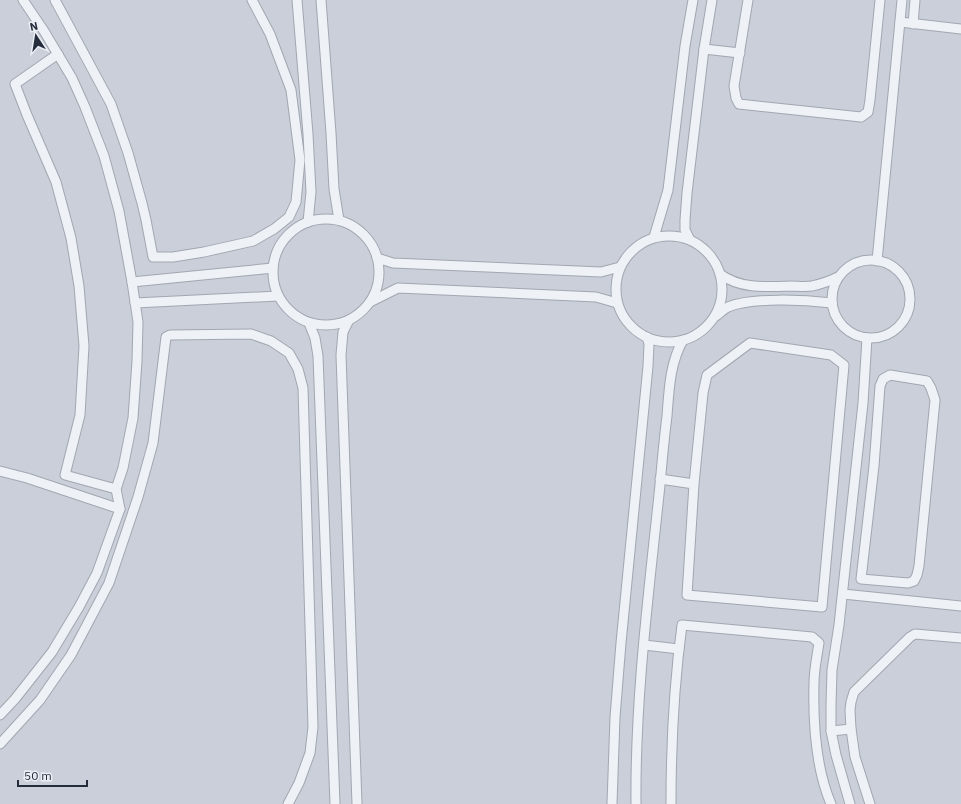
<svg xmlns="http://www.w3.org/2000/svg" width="961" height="804" font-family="'IBM Plex Sans',sans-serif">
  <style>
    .built { fill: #cacfd9 }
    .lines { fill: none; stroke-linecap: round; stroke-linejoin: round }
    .minor-casing { stroke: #a1a7b1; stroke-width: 11 }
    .minor { stroke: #eef1f5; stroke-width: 9 }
  </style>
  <rect width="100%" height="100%" fill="#dce0e7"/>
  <rect class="built" x="0" y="0" width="961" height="804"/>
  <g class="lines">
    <defs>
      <g id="minor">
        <polyline points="55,0 111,104 128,153 142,203 146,220 153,257 173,257 204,252 253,241 274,229 289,217 296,202 300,160 291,90 270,34 252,0"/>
        <polyline points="297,0 308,134 311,192 308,222"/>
        <polyline points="321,0 331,133 334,189 339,220"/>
        <polyline points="748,0 734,86 736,98 739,104 861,117 868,112 870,100 880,0"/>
        <polyline points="900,22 961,29"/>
        <polyline points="913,24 915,0"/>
        <polyline points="704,49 740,53"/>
        <polyline points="58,54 15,84 27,115 56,182 71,238 79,286 84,346 80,415 65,475 116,489"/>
        <circle cx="326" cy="272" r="53"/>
        <circle cx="669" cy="289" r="53"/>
        <polyline points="654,237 668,190 685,46 693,0"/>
        <polyline points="690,240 685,230 685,220 687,193 704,49 712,0"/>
        <polyline points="377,258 393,263 601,272 620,267"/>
        <circle cx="871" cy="299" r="39"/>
        <polyline points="877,261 902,0"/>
        <path d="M720,274C740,289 766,287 790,286C797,286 805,287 812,286C821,284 830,281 838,277"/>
        <polyline points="132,282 273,268"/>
        <polyline points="370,302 398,288 596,297 617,303"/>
        <polyline points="135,303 278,296"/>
        <path d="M716,316C720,313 724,309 728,307C752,297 806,300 832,303"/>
        <polyline points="349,320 343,332 341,355 357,804"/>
        <polyline points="309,323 315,338 318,356 335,804"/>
        <polygon points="890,375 927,381 931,388 935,400 919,566 917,575 914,581 908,583 861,579 874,466 880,386 883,379"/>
        <polyline points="0,471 27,478 120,509"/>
        <polyline points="660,479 694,484 703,393 707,375 750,343 831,355 844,365 822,607 687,595 694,484"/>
        <polyline points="843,594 961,606"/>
        <polyline points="644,645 679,649"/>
        <polyline points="0,715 15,699 52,652 79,607 97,573 120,509 116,489 123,468 133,418 137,361 138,322 132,282 119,211 104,156 85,107 72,78 44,31 23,0"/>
        <polyline points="831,731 851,729"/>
        <polyline points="0,744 40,700 71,655 109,583 138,497 153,443 166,337 170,335 251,334 271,341 289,353 298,369 303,388 313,727 310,753 299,783 288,804"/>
        <polyline points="612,804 615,717 621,643 648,366 649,344 647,337"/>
        <path d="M636,804C635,697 649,591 660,485C662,462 664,439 667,416C669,389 670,363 683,340"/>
        <path d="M671,804C671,745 674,684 682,625L812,637L819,643C817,656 814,670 814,683C813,721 816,769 831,804"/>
        <polyline points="850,804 836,755 831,731 831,705 832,670 839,625 863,403 867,338"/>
        <polyline points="870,804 855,757 851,729 850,710 851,702 854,692 910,637 915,634 961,638"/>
      </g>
    </defs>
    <use href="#minor" class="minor-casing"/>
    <use href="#minor" class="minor"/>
  </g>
  <g transform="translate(36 36) rotate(348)" stroke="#ebeff5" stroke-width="3" paint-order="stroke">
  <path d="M0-3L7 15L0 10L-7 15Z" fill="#252d3d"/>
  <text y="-6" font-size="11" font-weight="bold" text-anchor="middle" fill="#252d3d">N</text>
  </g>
  <path d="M18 780v6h69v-6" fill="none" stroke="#252d3d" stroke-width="2"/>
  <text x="24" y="780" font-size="12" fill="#252d3d" stroke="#ebeff5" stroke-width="3" paint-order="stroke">50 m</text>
</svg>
